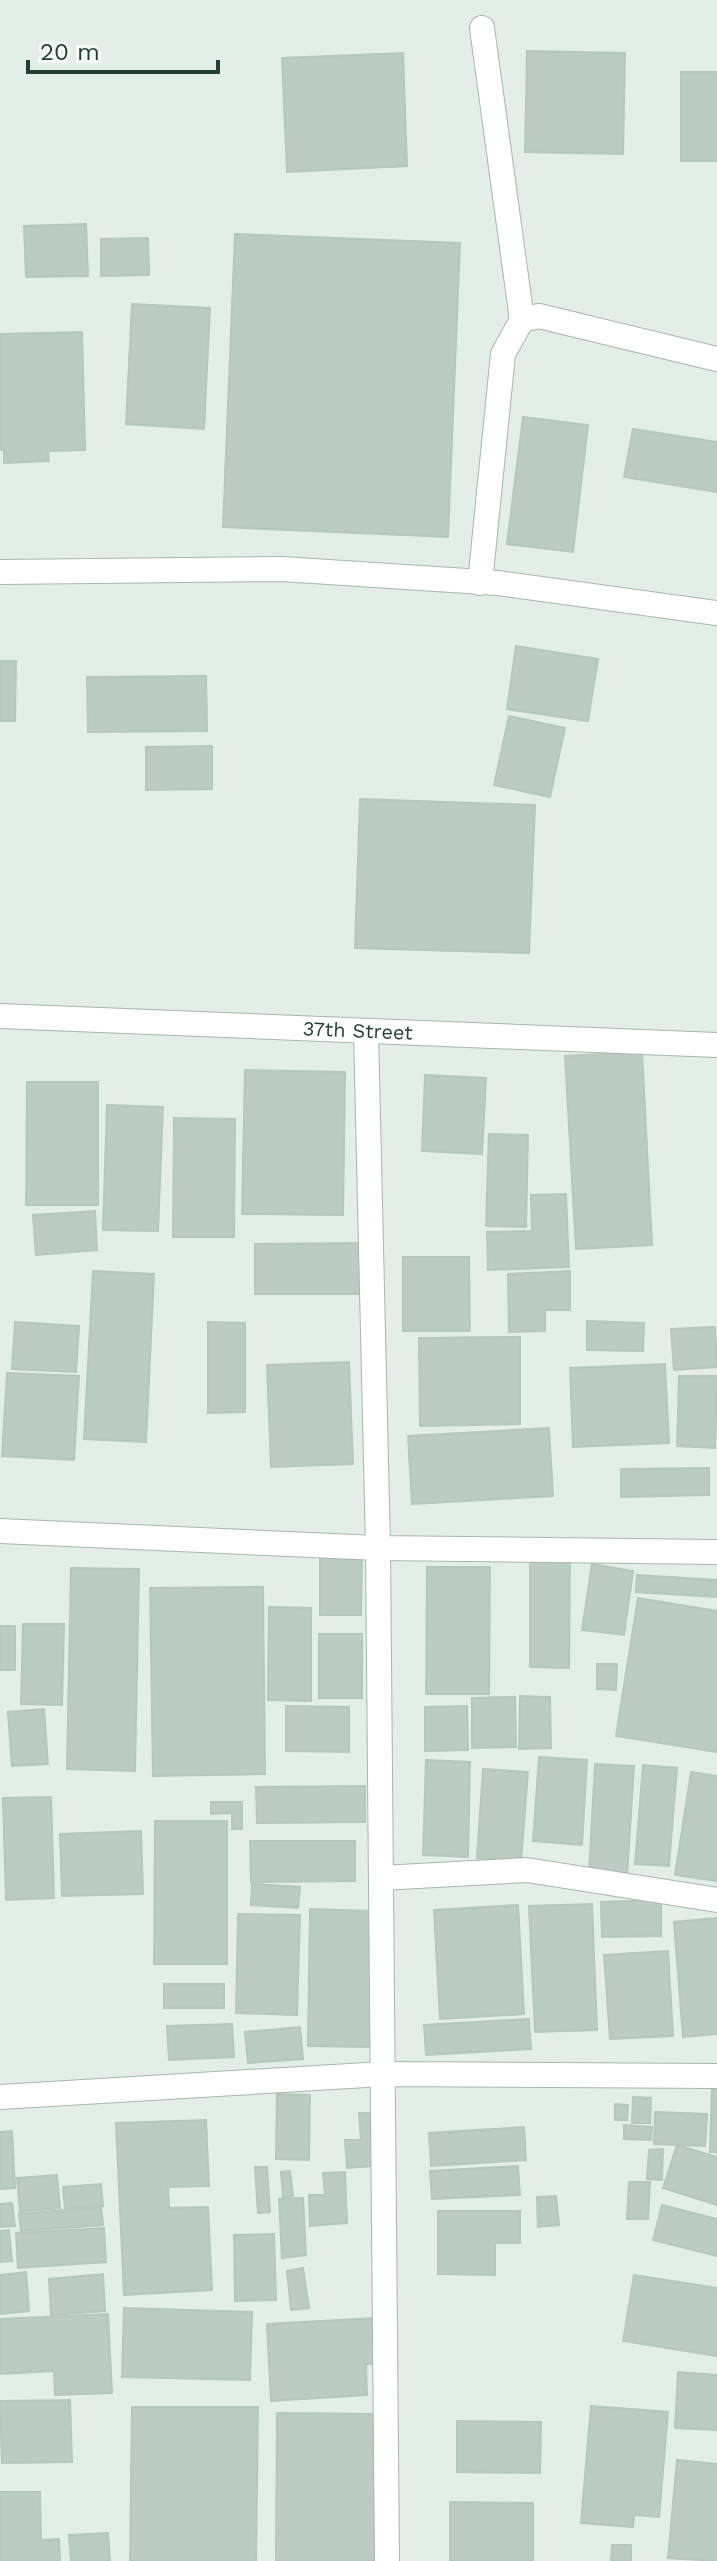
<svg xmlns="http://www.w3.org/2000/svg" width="717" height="2561" font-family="'Work Sans',sans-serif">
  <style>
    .building { fill: #bcccc3; stroke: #b6c8be; stroke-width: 2 }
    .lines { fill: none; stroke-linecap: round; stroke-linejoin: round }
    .street-casing { stroke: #a6b6ae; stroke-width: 26 }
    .street { stroke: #fff; stroke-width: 24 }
    .labels { text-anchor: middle; stroke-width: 7; stroke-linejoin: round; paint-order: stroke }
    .street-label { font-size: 20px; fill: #234034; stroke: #f5faf7 }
  </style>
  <rect width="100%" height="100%" fill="#e4eee8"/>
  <g class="building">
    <polygon points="527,51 625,53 623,154 525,152"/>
    <polygon points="403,53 407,166 287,172 282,58"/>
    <rect x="681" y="72" width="36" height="89"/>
    <polygon points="86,224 88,276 26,277 24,226"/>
    <polygon points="235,234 460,243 448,537 223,527"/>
    <polygon points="148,238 149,275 101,276 101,239"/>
    <polygon points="132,304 210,308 204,429 126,424"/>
    <polygon points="82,332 85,450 48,451 49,461 4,463 4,449 0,450 0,334"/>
    <polygon points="523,417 588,425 573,552 507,544"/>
    <polygon points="633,429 717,442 717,492 624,477"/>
    <polygon points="516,646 598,659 588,721 507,709"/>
    <polygon points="0,661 16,661 15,721 0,721"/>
    <polygon points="206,676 207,731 88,732 87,677"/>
    <polygon points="509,716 565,728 550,797 494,785"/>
    <polygon points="212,746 212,789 146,790 146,747"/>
    <polygon points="360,799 535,805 529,953 355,948"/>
    <polygon points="642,1052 652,1245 576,1249 565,1056"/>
    <polygon points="245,1070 345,1072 343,1215 242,1214"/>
    <polygon points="425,1075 486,1078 482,1154 422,1151"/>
    <polygon points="27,1082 98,1082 98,1205 26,1205"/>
    <polygon points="107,1105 163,1107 158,1231 103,1230"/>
    <polygon points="174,1118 235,1119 234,1237 173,1237"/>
    <polygon points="489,1134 528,1135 526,1227 486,1226"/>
    <polygon points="566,1194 569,1267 488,1270 487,1232 532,1231 531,1195"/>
    <polygon points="95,1211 97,1250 36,1255 33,1215"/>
    <polygon points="360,1243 361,1294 255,1294 255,1244"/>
    <polygon points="403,1257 469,1257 470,1331 403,1331"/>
    <polygon points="93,1271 154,1274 146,1442 84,1439"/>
    <polygon points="570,1271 570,1310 545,1310 545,1331 509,1332 508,1274"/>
    <polygon points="587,1321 644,1323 643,1351 587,1350"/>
    <polygon points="15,1322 79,1326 76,1372 12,1369"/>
    <polygon points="208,1322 245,1323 245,1412 208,1413"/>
    <polygon points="715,1327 717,1367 674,1370 671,1329"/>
    <polygon points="520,1337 520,1424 420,1426 419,1338"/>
    <polygon points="349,1362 353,1464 271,1467 267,1365"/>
    <polygon points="665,1364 669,1443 573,1447 570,1368"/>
    <polygon points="7,1373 79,1376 74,1460 2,1456"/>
    <polygon points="679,1376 717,1376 715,1448 677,1446"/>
    <polygon points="549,1428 553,1496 412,1504 408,1436"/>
    <polygon points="709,1468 709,1495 621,1497 621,1469"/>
    <polygon points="320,1558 362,1558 361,1615 320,1615"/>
    <polygon points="530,1560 570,1560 569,1668 530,1667"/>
    <polygon points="592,1564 633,1571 624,1635 582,1630"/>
    <polygon points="427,1567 490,1567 489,1694 426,1694"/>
    <polygon points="71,1568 139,1569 135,1771 67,1769"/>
    <polygon points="637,1575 717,1580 717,1597 636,1592"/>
    <polygon points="263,1587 265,1774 153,1776 150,1588"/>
    <polygon points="638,1598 717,1611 717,1752 616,1736"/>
    <polygon points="269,1607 311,1608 311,1701 268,1700"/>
    <polygon points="23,1624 64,1624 62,1705 21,1704"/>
    <rect x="0" y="1626" width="15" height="44"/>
    <rect x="319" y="1634" width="43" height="64"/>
    <polygon points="597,1664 617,1664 616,1690 597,1689"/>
    <polygon points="520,1696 550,1697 551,1748 519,1749"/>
    <polygon points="515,1697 516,1747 472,1748 472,1698"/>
    <polygon points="286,1706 349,1707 349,1752 286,1751"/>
    <polygon points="467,1706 468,1750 425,1751 425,1707"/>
    <polygon points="44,1709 48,1764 12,1766 8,1712"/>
    <polygon points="539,1757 587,1760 582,1845 533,1841"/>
    <polygon points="426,1760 470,1762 468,1857 423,1855"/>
    <polygon points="595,1764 634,1766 627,1876 589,1873"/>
    <polygon points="643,1765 677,1768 669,1866 635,1864"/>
    <polygon points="483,1769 528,1772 521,1861 477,1858"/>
    <polygon points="691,1772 717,1776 717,1881 675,1875"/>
    <polygon points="365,1786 365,1822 257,1823 256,1787"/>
    <polygon points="51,1797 54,1898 6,1900 3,1798"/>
    <polygon points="211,1802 242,1802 242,1829 232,1829 232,1813 211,1814"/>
    <polygon points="155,1821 227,1821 227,1964 154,1964"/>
    <polygon points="141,1831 143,1894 62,1896 60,1834"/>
    <polygon points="250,1841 355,1841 355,1881 251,1882"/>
    <polygon points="252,1884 300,1887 298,1908 251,1905"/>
    <polygon points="661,1900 661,1936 602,1937 601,1902"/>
    <polygon points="592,1904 597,2030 535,2032 529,1906"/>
    <polygon points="518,1905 524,2014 440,2019 434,1910"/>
    <polygon points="310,1909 374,1911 371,2047 308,2046"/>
    <polygon points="238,1914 300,1915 297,2015 236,2013"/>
    <polygon points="717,1918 717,2034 683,2037 674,1922"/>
    <polygon points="668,1951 673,2036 610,2039 604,1955"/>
    <rect x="164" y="1984" width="60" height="24"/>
    <polygon points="529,2019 531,2049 426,2055 424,2025"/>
    <polygon points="232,2024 234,2057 169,2060 167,2026"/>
    <polygon points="300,2027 303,2059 248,2063 245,2032"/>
    <polygon points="712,2089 717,2089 717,2152 710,2152"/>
    <polygon points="277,2094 310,2095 309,2160 276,2159"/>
    <polygon points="633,2097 651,2098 650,2123 632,2123"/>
    <polygon points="615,2104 628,2105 627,2120 615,2120"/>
    <polygon points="655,2112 707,2114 705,2146 654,2144"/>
    <polygon points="359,2113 371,2113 374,2166 347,2168 345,2140 361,2140"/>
    <polygon points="206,2120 209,2186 168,2187 169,2208 208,2207 212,2290 124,2295 116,2123"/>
    <polygon points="624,2125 652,2127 651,2140 624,2139"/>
    <polygon points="524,2127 526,2160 431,2166 429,2133"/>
    <polygon points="12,2131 15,2188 0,2189 0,2132"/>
    <polygon points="677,2145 717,2157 717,2205 663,2188"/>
    <polygon points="663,2149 662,2180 647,2179 649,2150"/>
    <polygon points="518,2166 520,2195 432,2199 430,2171"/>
    <polygon points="255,2167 267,2167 270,2212 258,2213"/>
    <polygon points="290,2171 293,2196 283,2198 281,2172"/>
    <polygon points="345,2172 347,2223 310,2226 309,2195 325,2195 323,2173"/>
    <polygon points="57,2175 60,2208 20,2212 17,2178"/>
    <polygon points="629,2182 650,2182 648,2219 627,2219"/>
    <polygon points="101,2184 103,2206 65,2209 63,2187"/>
    <polygon points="556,2196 559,2225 538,2227 537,2197"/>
    <polygon points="303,2198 306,2255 282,2258 279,2199"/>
    <polygon points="12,2203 15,2226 0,2227 0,2204"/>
    <polygon points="662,2205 717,2219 717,2256 653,2240"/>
    <polygon points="101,2207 103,2225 21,2231 19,2214"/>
    <polygon points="438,2211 520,2211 520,2243 495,2243 495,2275 438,2274"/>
    <polygon points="104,2228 106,2262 18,2268 16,2233"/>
    <polygon points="9,2230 12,2261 0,2262 0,2231"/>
    <polygon points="274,2234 276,2300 235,2301 234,2235"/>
    <polygon points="303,2268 309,2308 291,2310 287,2271"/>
    <polygon points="26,2272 29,2311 0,2314 0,2275"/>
    <polygon points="103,2274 105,2311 51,2315 49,2279"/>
    <polygon points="634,2275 717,2288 717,2356 623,2341"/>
    <polygon points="124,2308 252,2312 250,2380 122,2377"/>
    <polygon points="108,2314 112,2393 55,2395 54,2371 0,2374 0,2319"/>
    <polygon points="375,2318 377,2363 366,2364 367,2395 271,2401 267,2324"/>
    <polygon points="678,2372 717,2375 717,2430 675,2428"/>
    <polygon points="70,2400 72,2462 2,2463 0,2401"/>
    <polygon points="591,2406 668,2412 659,2517 634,2515 633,2527 581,2523"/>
    <polygon points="132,2407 258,2407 256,2561 130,2561"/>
    <polygon points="277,2413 378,2414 378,2561 276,2561"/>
    <polygon points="457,2421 541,2422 540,2473 457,2472"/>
    <polygon points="677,2460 717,2464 717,2561 668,2558"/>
    <polygon points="0,2492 40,2492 41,2540 59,2539 60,2561 0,2561"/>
    <polygon points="450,2502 533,2503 533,2561 450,2561"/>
    <polygon points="108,2533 110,2561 71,2561 69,2535"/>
    <polygon points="612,2545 631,2545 631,2561 611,2561"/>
  </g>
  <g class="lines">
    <defs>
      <g id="street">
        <polyline points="482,28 522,320"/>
        <polyline points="0,572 282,569 498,583 717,613"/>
        <polyline points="480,583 503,354 522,320 539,316 717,359"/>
        <path id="s1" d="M0,1016L717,1045"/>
        <polyline points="366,1031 378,1548 387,2561"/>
        <polyline points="0,1531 378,1548 717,1552"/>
        <polyline points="381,1878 527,1870 717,1900"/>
        <polyline points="0,2097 383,2074 717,2076"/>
      </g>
    </defs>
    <use href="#street" class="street-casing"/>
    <use href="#street" class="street"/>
  </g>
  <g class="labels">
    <g class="street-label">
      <text dy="7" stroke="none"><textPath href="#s1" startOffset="358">37th Street</textPath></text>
    </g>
  </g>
  <path d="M28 60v12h190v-12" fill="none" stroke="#234034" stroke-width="4"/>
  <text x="40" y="60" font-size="24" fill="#234034" stroke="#f5faf7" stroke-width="6" paint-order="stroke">20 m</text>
</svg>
